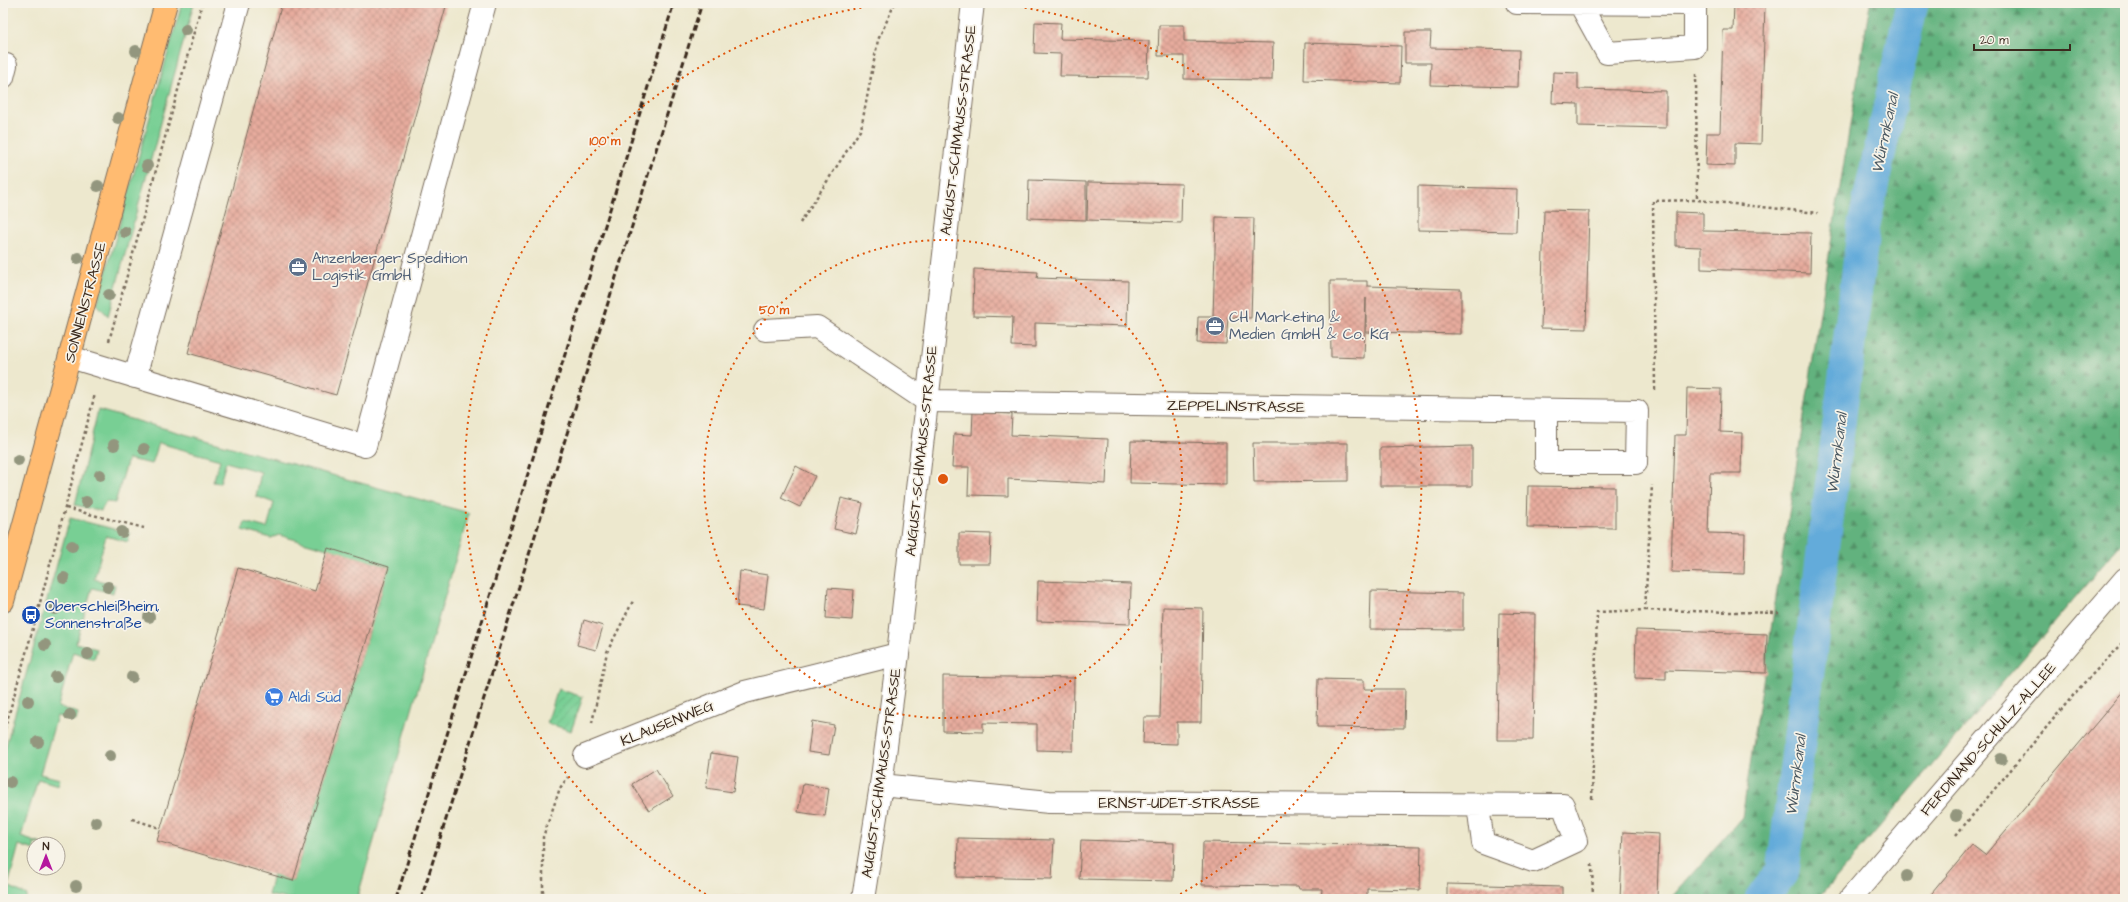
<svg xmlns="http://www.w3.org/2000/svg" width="2128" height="902" font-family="'Architects Daughter',sans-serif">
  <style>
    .green { fill: #78cf94; stroke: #5a7c59 }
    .forest { fill: url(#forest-firs); stroke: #4e6e4e }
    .garden { fill: url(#garden-furrows); stroke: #5a7c59 }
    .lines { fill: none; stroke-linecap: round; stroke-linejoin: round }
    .canal { stroke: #64abda; stroke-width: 33 }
    .building { fill: url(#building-cross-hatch) }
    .minor-casing { stroke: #796c5c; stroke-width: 24 }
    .major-casing { stroke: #796c5c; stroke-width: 24 }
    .path { stroke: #796c5c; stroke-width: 2.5; stroke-dasharray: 3 3; stroke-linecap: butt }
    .minor { stroke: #fff; stroke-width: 22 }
    .major { stroke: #ffbb71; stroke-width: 22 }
    .rail { stroke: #3b2a1e; stroke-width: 3; stroke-dasharray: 6 3; stroke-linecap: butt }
    .tree { fill: #93967e }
    .ring { fill: none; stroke: #df570d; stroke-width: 2; stroke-dasharray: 2 4 }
    .labels { text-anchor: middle; stroke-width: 3.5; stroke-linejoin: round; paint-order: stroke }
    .street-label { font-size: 15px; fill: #3b2a1e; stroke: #f7f3e8 }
    .service-label { font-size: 15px; fill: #4e5e75; stroke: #f7f3e8; text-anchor: start }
    .transit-label { font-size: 15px; fill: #164399; stroke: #f7f3e8; text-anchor: start }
    .shop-label { font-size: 15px; fill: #366cbe; stroke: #f7f3e8; text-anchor: start }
    .water-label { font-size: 16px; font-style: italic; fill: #495760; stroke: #f7f3e8 }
    .centre { fill: #df570d; stroke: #f7f3e8; stroke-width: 2 }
    .ring-label { font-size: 12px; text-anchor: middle; font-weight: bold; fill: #df570d; stroke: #f7f3e8; stroke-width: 3.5; stroke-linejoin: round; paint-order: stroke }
  </style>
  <defs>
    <pattern id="forest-firs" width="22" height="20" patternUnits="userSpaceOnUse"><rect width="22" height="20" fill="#62b27e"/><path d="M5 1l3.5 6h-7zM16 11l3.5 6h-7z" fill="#529167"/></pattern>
    <pattern id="garden-furrows" width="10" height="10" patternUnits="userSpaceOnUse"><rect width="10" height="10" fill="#78cf94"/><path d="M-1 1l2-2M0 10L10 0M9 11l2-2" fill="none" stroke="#64a878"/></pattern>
    <pattern id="building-cross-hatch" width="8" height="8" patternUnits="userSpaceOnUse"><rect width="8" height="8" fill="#e7ac9e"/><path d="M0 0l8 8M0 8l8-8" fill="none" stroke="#bc8c80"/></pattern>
  </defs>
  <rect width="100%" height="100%" fill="#f7f3e8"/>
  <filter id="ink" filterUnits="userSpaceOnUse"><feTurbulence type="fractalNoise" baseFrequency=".025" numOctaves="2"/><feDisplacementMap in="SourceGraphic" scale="8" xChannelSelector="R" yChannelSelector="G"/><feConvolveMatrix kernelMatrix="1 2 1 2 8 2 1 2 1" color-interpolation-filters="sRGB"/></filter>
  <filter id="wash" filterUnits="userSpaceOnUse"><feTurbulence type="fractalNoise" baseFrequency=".012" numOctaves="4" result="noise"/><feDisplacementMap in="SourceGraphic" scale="16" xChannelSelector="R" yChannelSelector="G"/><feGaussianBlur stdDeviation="0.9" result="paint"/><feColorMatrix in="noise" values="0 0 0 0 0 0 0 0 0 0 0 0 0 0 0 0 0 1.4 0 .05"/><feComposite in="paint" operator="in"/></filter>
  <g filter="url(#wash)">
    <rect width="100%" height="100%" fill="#ede8ce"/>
    <g class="green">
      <polygon points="182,3 194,3 108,316 97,304"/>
      <polygon points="98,410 469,513 357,899 288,899 268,895 273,875 293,881 389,567 279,535 271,538 242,530 245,522 267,528 274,503 256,496 261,472 226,462 220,483 213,482 220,460 159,443 152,464 128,459 115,503 106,502 101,511 75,505"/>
      <polygon points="70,518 130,533 128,542 106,536 94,579 115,585 113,593 92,588 76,643 97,649 94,659 73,652 58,707 78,713 76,721 57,716 40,774 60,779 58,785 38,779 21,837 42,844 34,844 34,850 19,845 8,886 27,895 26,899 3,899 3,756"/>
    </g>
    <polygon class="forest" points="1870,3 2125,3 2125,539 1818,899 1670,899 1742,817 1831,242"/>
    <polygon class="garden" points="558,689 583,697 571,731 547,723"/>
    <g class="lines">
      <polyline class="canal" points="1761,899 1783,871 1864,224 1912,3"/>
    </g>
    <g id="blocks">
      <g class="building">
        <polygon points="282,3 447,3 336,395 188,353"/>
        <polygon points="1734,3 1765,3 1761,144 1735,143 1735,166 1706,165 1707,133 1720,133 1723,30 1733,30"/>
        <polygon points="1035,22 1061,23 1060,39 1149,41 1148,77 1060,76 1061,54 1034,53"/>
        <polygon points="1159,25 1184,25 1184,41 1273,43 1272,80 1184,79 1184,56 1158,56"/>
        <polygon points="1405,32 1431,32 1430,48 1519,50 1518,87 1430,85 1431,63 1405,63"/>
        <polygon points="1305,43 1401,46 1400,83 1304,80"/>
        <polygon points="1553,72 1578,73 1578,89 1666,91 1666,128 1578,126 1578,104 1552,103"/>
        <polygon points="1029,180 1086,182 1086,220 1028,218"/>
        <polygon points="1088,182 1182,184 1181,223 1087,220"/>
        <polygon points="1418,186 1517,189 1516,232 1418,230"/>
        <polygon points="1544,210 1589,211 1586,329 1541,328"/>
        <polygon points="1676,212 1703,213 1703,231 1811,233 1810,273 1701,269 1701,247 1676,246"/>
        <polygon points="1216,217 1254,218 1251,318 1228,317 1226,344 1197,343 1198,317 1213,317"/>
        <polygon points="974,269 1038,272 1037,278 1128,281 1127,326 1035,323 1035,347 1012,346 1013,317 973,316"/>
        <polygon points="1330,281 1367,281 1367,286 1461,289 1461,334 1366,332 1366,298 1364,358 1331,357"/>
        <polygon points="1687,388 1721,389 1720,432 1742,433 1741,473 1710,473 1708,533 1745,534 1744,574 1671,572 1675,435 1686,435"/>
        <polygon points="973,412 1012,414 1011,435 1108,439 1106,484 1008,479 1008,496 968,495 969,467 952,467 954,434 972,435"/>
        <polygon points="1131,441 1226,443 1226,485 1130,483"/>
        <polygon points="1253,443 1348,443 1348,481 1254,482"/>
        <polygon points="1472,446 1472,486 1380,486 1380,448"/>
        <polygon points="796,466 815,476 800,507 781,498"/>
        <polygon points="1528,486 1615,487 1615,528 1527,527"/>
        <polygon points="841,498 863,503 856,534 834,529"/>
        <polygon points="959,533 991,534 990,564 959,564"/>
        <polygon points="328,548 389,567 293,881 157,841 238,568 315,591"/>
        <polygon points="740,571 768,575 764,609 737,606"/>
        <polygon points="1038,581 1131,584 1130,624 1037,621"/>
        <polygon points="828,588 854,590 852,620 826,618"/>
        <polygon points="1371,591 1463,593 1463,630 1370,629"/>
        <polygon points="1163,607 1203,608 1201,722 1177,722 1177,744 1143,743 1144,717 1160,717"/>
        <polygon points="1499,613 1535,614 1533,740 1497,740"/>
        <polygon points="584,620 603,626 596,650 577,645"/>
        <polygon points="1636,630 1767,634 1766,673 1666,670 1666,679 1635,678"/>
        <polygon points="943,676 1074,678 1073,751 1037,750 1037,724 983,723 983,732 943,731"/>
        <polygon points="1318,679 1364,680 1364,689 1405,689 1404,728 1317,727"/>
        <polygon points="2125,689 2125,899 1927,899 1972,845 1985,855"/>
        <polygon points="812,721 834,725 829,755 808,752"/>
        <polygon points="711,753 738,757 733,792 706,788"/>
        <polygon points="656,769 673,796 649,811 632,784"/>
        <polygon points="803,784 829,788 825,816 798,812"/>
        <polygon points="1623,832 1659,834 1657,899 1620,899"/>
        <polygon points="958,838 1054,840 1052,879 957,877"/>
        <polygon points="1081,840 1174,843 1173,881 1079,879"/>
        <polygon points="1203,842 1421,846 1420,890 1367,889 1367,899 1321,899 1322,889 1299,889 1298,886 1202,885"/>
        <polygon points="1447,884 1562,887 1562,899 1447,899"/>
        <rect x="732" y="896" width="26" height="3"/>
      </g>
    </g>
  </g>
  <g filter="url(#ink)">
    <use href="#blocks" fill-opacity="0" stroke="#796c5c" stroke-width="1"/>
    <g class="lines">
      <defs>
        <g id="minor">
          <polyline points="1517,3 1695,4 1695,47 1607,53 1580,4"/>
          <polyline points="3,77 6,65"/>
          <polyline points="765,330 817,327 927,401 1637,411 1636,463 1546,463 1546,411"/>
          <polyline points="70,357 365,446 485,3"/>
          <polyline points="135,377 239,3"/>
          <polyline points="585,756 745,692 898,654"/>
          <polyline points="881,785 1049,802 1563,805 1576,841 1533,861 1483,843 1478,805"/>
          <polyline points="863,899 881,785 898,654 973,3"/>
          <polyline points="1850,899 2125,579"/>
        </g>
        <polyline id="major" points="3,601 166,3"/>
      </defs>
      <use href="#minor" class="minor-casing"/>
      <use href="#major" class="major-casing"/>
      <g class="path">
        <polyline points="1696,74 1697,200"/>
        <polyline points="800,223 861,129 878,40 895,3"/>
        <polyline points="109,341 202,3"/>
        <polyline points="1655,390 1653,201 1697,200 1818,213"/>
        <polyline points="66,508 144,528"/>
        <polyline points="1645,610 1779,613"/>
        <polyline points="31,615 37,614"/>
        <polyline points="592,723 607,652 634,599"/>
        <polyline points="3,735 37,614 95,394"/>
        <polyline points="1592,799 1597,612 1645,610 1652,485"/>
        <polyline points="132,819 160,828"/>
        <polyline points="1956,835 2082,685 2125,641"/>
        <polyline points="1592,864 1593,899"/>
        <polyline points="543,899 543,837 560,788 568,777"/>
      </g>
      <use href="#minor" class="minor"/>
      <use href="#major" class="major"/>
      <g class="rail">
        <polyline points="396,899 674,3"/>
        <polyline points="421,899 702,3"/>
      </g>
    </g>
    <g class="tree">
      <circle cx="186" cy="30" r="6"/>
      <circle cx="136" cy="51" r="6"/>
      <circle cx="118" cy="118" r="6"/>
      <circle cx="147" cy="166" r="6"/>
      <circle cx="98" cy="186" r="6"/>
      <circle cx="125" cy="232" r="6"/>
      <circle cx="78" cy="258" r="6"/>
      <circle cx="109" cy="295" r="6"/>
      <circle cx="114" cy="445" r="6"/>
      <circle cx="144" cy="449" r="6"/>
      <circle cx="18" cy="460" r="6"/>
      <circle cx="100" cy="475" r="6"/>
      <circle cx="86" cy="502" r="6"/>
      <circle cx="122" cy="532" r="6"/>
      <circle cx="72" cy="546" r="6"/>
      <circle cx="64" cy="578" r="6"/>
      <circle cx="108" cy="587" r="6"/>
      <circle cx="55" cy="609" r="6"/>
      <circle cx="149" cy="617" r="6"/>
      <circle cx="45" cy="645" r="6"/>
      <circle cx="88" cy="654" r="6"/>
      <circle cx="56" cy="677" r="6"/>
      <circle cx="132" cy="677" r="6"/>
      <circle cx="28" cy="701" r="6"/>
      <circle cx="70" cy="715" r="6"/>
      <circle cx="38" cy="742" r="6"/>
      <circle cx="110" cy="756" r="6"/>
      <circle cx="2001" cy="759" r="6"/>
      <circle cx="10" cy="782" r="6"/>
      <circle cx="1956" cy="816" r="6"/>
      <circle cx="96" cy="822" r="6"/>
      <circle cx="1907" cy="876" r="6"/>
      <circle cx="76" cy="886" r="6"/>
    </g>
  </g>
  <g class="ring">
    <circle cx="943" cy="479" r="239"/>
    <path d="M711 897A478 478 0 0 1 897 3M989 3A478 478 0 0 1 1175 897"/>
  </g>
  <defs>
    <symbol id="office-disc" viewBox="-11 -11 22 22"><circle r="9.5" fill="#5c6f8a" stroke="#f7f3e8"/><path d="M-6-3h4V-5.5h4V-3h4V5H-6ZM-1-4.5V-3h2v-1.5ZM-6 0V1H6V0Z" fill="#fff"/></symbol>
    <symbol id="bus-disc" viewBox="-11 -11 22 22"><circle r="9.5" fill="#1a4fb4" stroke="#f7f3e8"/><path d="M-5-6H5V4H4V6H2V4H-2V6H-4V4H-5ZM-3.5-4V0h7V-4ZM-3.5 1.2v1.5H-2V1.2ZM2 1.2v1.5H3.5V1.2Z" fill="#fff"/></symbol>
    <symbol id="supermarket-disc" viewBox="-11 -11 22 22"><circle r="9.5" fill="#3f7fe0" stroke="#f7f3e8"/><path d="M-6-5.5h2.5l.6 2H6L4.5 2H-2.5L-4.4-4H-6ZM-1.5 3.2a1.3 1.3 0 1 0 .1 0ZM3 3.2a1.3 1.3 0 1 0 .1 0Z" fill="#fff"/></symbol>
  </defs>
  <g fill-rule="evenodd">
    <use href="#office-disc" x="287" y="256" width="22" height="22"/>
    <use href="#office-disc" x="1204" y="315" width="22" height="22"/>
    <use href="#bus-disc" x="20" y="604" width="22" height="22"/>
    <use href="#supermarket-disc" x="263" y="686" width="22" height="22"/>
  </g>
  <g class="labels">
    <g class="street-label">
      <text transform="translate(958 130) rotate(-83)" y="5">AUGUST-SCHMAUSS-STRASSE</text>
      <text transform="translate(85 302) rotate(-75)" y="5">SONNENSTRASSE</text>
      <text transform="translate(1236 406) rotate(1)" y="5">ZEPPELINSTRASSE</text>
      <text transform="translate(921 451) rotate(-84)" y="5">AUGUST-SCHMAUSS-STRASSE</text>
      <text transform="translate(667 723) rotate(-22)" y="5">KLAUSENWEG</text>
      <text transform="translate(1988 739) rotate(-49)" y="5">FERDINAND-SCHULZ-ALLEE</text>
      <text transform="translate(881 773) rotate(-82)" y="5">AUGUST-SCHMAUSS-STRASSE</text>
      <text x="1179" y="808">ERNST-UDET-STRASSE</text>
    </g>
    <g class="service-label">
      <text x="312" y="263">Anzenberger Spedition<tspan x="312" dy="17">Logistik GmbH</tspan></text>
      <text x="1229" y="322">CH Marketing &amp;<tspan x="1229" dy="17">Medien GmbH &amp; Co. KG</tspan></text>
    </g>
    <g class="transit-label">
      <text x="45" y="611">Oberschleißheim,<tspan x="45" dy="17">Sonnenstraße</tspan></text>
    </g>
    <g class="shop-label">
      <text x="288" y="702">Aldi Süd</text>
    </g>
    <g class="water-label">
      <text transform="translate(1884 133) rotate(-78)" y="6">Würmkanal</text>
      <text transform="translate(1836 453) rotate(-83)" y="6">Würmkanal</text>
      <text transform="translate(1795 775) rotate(-83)" y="6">Würmkanal</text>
    </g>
  </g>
  <circle cx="943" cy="479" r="6" class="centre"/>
  <g class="ring-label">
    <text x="605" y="145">100 m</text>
    <text x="774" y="314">50 m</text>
  </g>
  <rect width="2128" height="902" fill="none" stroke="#f7f3e8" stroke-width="16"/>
  <g transform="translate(46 856)"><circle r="19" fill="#f7f3e8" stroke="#aca397"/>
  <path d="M0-3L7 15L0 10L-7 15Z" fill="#b5179e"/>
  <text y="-6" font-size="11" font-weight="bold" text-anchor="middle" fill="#3b2a1e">N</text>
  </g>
  <path d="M1974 44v6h96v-6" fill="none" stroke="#3b2a1e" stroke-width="2"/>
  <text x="1980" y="44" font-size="12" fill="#3b2a1e" stroke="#f7f3e8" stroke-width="3" paint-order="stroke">20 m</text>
</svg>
